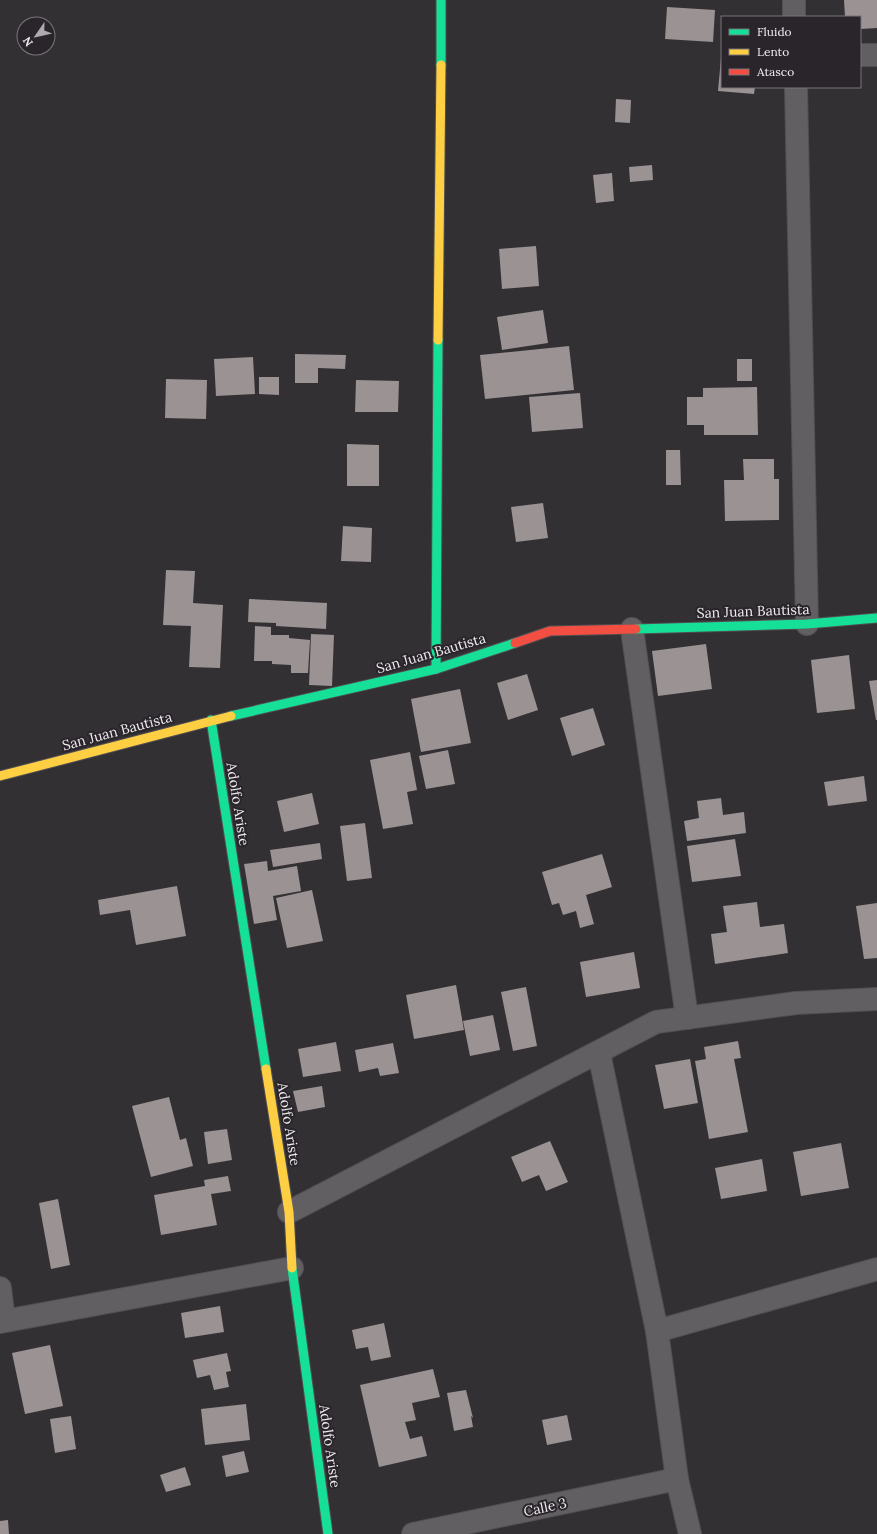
<svg xmlns="http://www.w3.org/2000/svg" width="877" height="1534" font-family="Lora,serif">
  <style>
    .building { fill: #9a9293 }
    .lines { fill: none; stroke-linecap: round; stroke-linejoin: round }
    .street-casing { stroke: #514f52; stroke-width: 24 }
    .fast-casing { stroke: #514f52; stroke-width: 11 }
    .slow-casing { stroke: #514f52; stroke-width: 11 }
    .jam-casing { stroke: #514f52; stroke-width: 11 }
    .street { stroke: #615f61; stroke-width: 22 }
    .fast { stroke: #16e098; stroke-width: 9 }
    .slow { stroke: #ffcf43; stroke-width: 9 }
    .jam { stroke: #f24e42; stroke-width: 9 }
    .labels { text-anchor: middle; stroke-width: 4; stroke-linejoin: round; paint-order: stroke }
    .street-label { font-size: 14px; fill: #eeebef; stroke: #2a252b }
  </style>
  <rect width="100%" height="100%" fill="#333034"/>
  <g class="building">
    <polygon points="844,0 877,0 877,28 860,29 860,17 845,17"/>
    <polygon points="667,7 715,10 713,42 665,39"/>
    <polygon points="721,58 722,87 755,87 754,94 718,91"/>
    <polygon points="616,99 631,100 630,123 615,122"/>
    <polygon points="652,165 653,180 630,182 629,167"/>
    <polygon points="612,173 614,201 596,203 593,175"/>
    <polygon points="536,246 539,286 502,289 499,249"/>
    <polygon points="543,310 548,343 502,350 497,317"/>
    <polygon points="569,346 574,390 485,399 480,355"/>
    <polygon points="295,354 346,355 345,369 318,368 318,383 295,383"/>
    <polygon points="253,357 255,394 216,396 214,359"/>
    <rect x="737" y="359" width="15" height="22"/>
    <polygon points="259,377 279,377 279,395 259,394"/>
    <polygon points="166,379 207,380 206,419 165,418"/>
    <polygon points="356,380 399,381 398,412 355,412"/>
    <polygon points="757,387 758,435 704,435 704,425 687,425 687,397 703,397 703,388"/>
    <polygon points="580,393 583,428 532,432 529,397"/>
    <polygon points="347,444 379,445 379,486 347,486"/>
    <polygon points="666,450 680,450 681,485 666,485"/>
    <polygon points="743,459 774,459 774,479 779,479 779,520 725,521 724,480 744,480"/>
    <polygon points="543,503 548,538 516,542 511,507"/>
    <polygon points="343,526 372,528 371,562 341,561"/>
    <polygon points="166,570 195,571 193,603 223,605 220,668 189,667 191,626 163,625"/>
    <polygon points="249,599 327,603 326,629 276,626 276,623 248,622"/>
    <polygon points="255,626 271,627 271,635 289,635 289,638 310,640 308,673 291,673 291,665 272,664 272,661 254,661"/>
    <polygon points="311,634 334,635 332,686 309,685"/>
    <polygon points="706,644 712,689 658,696 652,651"/>
    <polygon points="849,655 855,709 817,713 811,660"/>
    <polygon points="527,674 538,710 508,720 497,683"/>
    <polygon points="877,680 877,720 876,720 869,681"/>
    <polygon points="460,689 471,743 421,752 411,699"/>
    <polygon points="593,708 605,745 572,756 560,718"/>
    <polygon points="448,750 455,784 426,789 419,756"/>
    <polygon points="410,752 417,790 407,792 413,824 383,829 370,760"/>
    <polygon points="864,776 867,801 828,806 824,782"/>
    <polygon points="312,793 319,824 284,832 277,801"/>
    <polygon points="721,798 723,815 744,812 746,833 687,841 684,821 699,818 697,801"/>
    <polygon points="365,823 372,878 347,881 340,826"/>
    <polygon points="735,839 741,876 692,882 687,846"/>
    <polygon points="320,843 322,859 273,867 270,850"/>
    <polygon points="602,854 612,887 586,895 594,924 580,928 576,911 563,915 559,903 552,905 542,872"/>
    <polygon points="267,861 268,871 297,866 301,891 273,896 277,920 254,924 244,864"/>
    <polygon points="177,886 186,936 136,945 130,910 100,915 98,900"/>
    <polygon points="312,890 323,941 287,948 276,898"/>
    <polygon points="757,902 760,927 784,924 788,953 715,964 711,934 727,932 723,906"/>
    <polygon points="877,903 877,958 864,959 856,906"/>
    <polygon points="634,952 640,988 586,997 580,962"/>
    <polygon points="456,985 464,1030 414,1039 406,995"/>
    <polygon points="526,987 537,1046 513,1051 501,992"/>
    <polygon points="493,1015 500,1050 470,1056 463,1021"/>
    <polygon points="738,1041 741,1058 734,1059 748,1132 709,1139 695,1061 706,1059 704,1047"/>
    <polygon points="336,1042 341,1071 303,1077 298,1049"/>
    <polygon points="393,1043 399,1073 380,1076 378,1068 359,1072 355,1050"/>
    <polygon points="690,1059 698,1103 664,1109 655,1065"/>
    <polygon points="322,1086 325,1107 298,1112 293,1091"/>
    <polygon points="169,1097 180,1140 186,1138 193,1166 151,1177 132,1106"/>
    <polygon points="227,1129 232,1160 208,1164 204,1132"/>
    <polygon points="550,1141 568,1182 546,1191 539,1175 522,1182 511,1157"/>
    <polygon points="841,1143 849,1188 801,1196 793,1152"/>
    <polygon points="762,1159 767,1191 721,1199 715,1168"/>
    <polygon points="228,1176 231,1191 211,1194 217,1225 161,1235 154,1195 205,1186 204,1180"/>
    <polygon points="58,1199 70,1265 51,1269 39,1203"/>
    <polygon points="220,1306 224,1332 185,1338 181,1313"/>
    <polygon points="384,1323 391,1357 371,1361 368,1347 356,1349 352,1330"/>
    <polygon points="50,1345 63,1406 25,1414 12,1353"/>
    <polygon points="227,1353 231,1371 226,1372 229,1387 214,1390 210,1375 197,1378 193,1360"/>
    <polygon points="433,1369 440,1397 412,1403 416,1420 405,1422 410,1439 422,1436 427,1456 379,1467 360,1385"/>
    <polygon points="466,1390 473,1418 471,1416 473,1427 454,1431 447,1393"/>
    <polygon points="246,1404 250,1440 205,1445 201,1409"/>
    <polygon points="567,1415 572,1440 547,1445 542,1420"/>
    <polygon points="71,1416 76,1449 55,1453 50,1419"/>
    <polygon points="244,1451 249,1472 226,1477 222,1456"/>
    <polygon points="185,1467 191,1485 166,1492 160,1475"/>
    <polygon points="8,1520 9,1534 0,1534 0,1521"/>
  </g>
  <g class="lines">
    <defs>
      <g id="street">
        <polyline points="794,0 794,17"/>
        <polyline points="860,55 877,55"/>
        <polyline points="796,87 807,624"/>
        <polyline points="632,629 687,1018"/>
        <polyline points="599,1053 657,1331 677,1479 690,1534"/>
        <polyline points="289,1212 656,1022 796,1003 877,999"/>
        <polyline points="0,1288 4,1321"/>
        <polyline points="0,1322 292,1268"/>
        <polyline points="657,1331 877,1269"/>
        <polyline points="413,1534 677,1479"/>
      </g>
      <g id="fast">
        <polyline points="441,65 441,0"/>
        <polyline points="636,629 807,624 877,618"/>
        <polyline points="436,669 438,340"/>
        <polyline points="231,716 436,669 515,643"/>
        <polyline points="211,720 266,1069"/>
        <polyline points="292,1268 328,1534"/>
      </g>
      <g id="slow">
        <polyline points="438,340 441,65"/>
        <polyline points="0,776 231,716"/>
        <polyline points="266,1069 289,1212 292,1268"/>
      </g>
      <polyline id="jam" points="515,643 550,631 636,629"/>
    </defs>
    <use href="#street" class="street-casing"/>
    <use href="#fast" class="fast-casing"/>
    <use href="#slow" class="slow-casing"/>
    <use href="#jam" class="jam-casing"/>
    <use href="#street" class="street"/>
    <use href="#fast" class="fast"/>
    <use href="#slow" class="slow"/>
    <use href="#jam" class="jam"/>
  </g>
  <g class="labels">
    <g class="street-label">
      <text transform="translate(753 611) rotate(-2)" y="5">San Juan Bautista</text>
      <text transform="translate(431 653) rotate(-16)" y="5">San Juan Bautista</text>
      <text transform="translate(117 731) rotate(-15)" y="5">San Juan Bautista</text>
      <text transform="translate(238 804) rotate(81)" y="5">Adolfo Ariste</text>
      <text transform="translate(289 1124) rotate(81)" y="5">Adolfo Ariste</text>
      <text transform="translate(330 1446) rotate(82)" y="5">Adolfo Ariste</text>
      <text transform="translate(545 1507) rotate(-12)" y="5">Calle 3</text>
    </g>
  </g>
  <rect x="721" y="16" width="140" height="72" fill="#2a252b" stroke="#787479"/>
  <rect x="729" y="29" width="20" height="6" fill="#16e098" stroke="#787479"/>
  <text x="757" y="36" font-size="12" fill="#eeebef">Fluido</text>
  <rect x="729" y="49" width="20" height="6" fill="#ffcf43" stroke="#787479"/>
  <text x="757" y="56" font-size="12" fill="#eeebef">Lento</text>
  <rect x="729" y="69" width="20" height="6" fill="#f24e42" stroke="#787479"/>
  <text x="757" y="76" font-size="12" fill="#eeebef">Atasco</text>
  <g transform="translate(36 36) rotate(236)"><circle r="19" fill="#2a252b" stroke="#787479"/>
  <path d="M0-3L7 15L0 10L-7 15Z" fill="#adaaae"/>
  <text y="-6" font-size="11" font-weight="bold" text-anchor="middle" fill="#eeebef">N</text>
  </g>
</svg>
